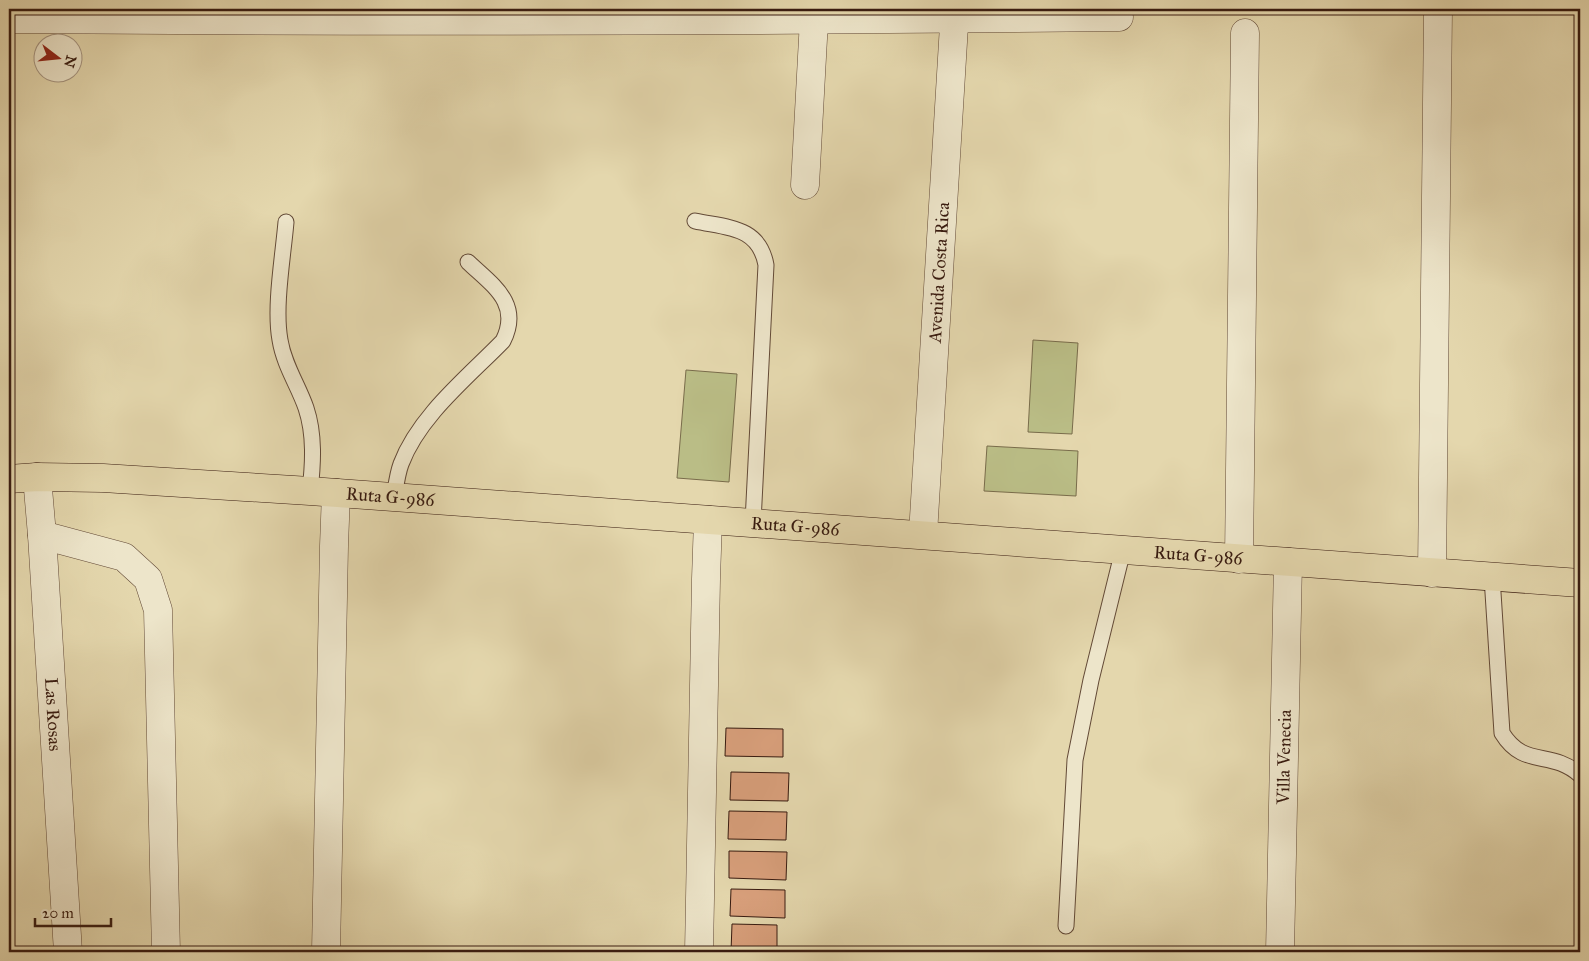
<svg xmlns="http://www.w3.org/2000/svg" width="1589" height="961" font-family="'IM FELL Great Primer',serif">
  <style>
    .green { fill: #babd86; stroke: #796c4b }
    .building { fill: #d89f7b; stroke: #381b10 }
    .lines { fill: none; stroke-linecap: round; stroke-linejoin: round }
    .service-casing { stroke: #634a37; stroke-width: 17 }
    .minor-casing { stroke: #634a37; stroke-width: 29 }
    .primary-casing { stroke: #381b10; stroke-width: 29 }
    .service { stroke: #ede5ca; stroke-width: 15 }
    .minor { stroke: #ede5ca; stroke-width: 28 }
    .primary { stroke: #e4d7ad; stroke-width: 28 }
    .labels { text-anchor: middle; stroke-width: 4.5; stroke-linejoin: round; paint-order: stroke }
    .street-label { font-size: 18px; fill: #381b10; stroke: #ede5ca }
  </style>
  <rect width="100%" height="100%" fill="#e4d7ad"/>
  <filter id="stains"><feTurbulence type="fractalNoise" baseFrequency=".004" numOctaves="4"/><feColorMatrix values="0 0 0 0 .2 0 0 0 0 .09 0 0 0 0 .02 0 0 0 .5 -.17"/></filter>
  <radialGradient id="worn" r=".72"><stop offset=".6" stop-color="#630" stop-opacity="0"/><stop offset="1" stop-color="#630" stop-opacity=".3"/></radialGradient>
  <g class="green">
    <polygon points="1033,340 1078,343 1072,434 1028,432"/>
    <polygon points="686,370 737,374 729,482 677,478"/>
    <polygon points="987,446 1078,451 1076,496 984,491"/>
  </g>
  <g class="building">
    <polygon points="726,728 783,729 783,757 725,756"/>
    <polygon points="731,772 789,773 788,801 730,800"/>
    <polygon points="729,811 787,812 786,840 728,839"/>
    <polygon points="729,851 787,852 786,880 729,878"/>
    <polygon points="731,889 785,890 785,918 730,916"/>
    <polygon points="732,924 777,925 777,952 731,952"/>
  </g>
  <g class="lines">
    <defs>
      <g id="service">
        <path d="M695,221C727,228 759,226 766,265L753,522"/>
        <path d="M286,222C283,257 274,307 280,340C284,365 298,385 306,408C315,435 313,464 310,491"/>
        <path d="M394,498C396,486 397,475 401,464C419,416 468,377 503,341C522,303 492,285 468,262"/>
        <path d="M1492,577L1502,733C1524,769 1551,749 1580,775"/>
        <polyline points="1066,926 1075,760 1091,680 1123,550"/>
      </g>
      <g id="minor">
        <path d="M9,19C379,22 749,21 1119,17"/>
        <polyline points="805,185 814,20"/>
        <path id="s1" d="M37,477L42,535L68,952"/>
        <path id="s2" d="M923,534L955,9"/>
        <polyline points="42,535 124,557 148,579 158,610 166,952"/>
        <polyline points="1239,559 1245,33"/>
        <polyline points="1432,573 1438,9"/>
        <polyline points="326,952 334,546 336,493"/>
        <polyline points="699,952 706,579 708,520"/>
        <path id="s3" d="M1280,952L1288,562"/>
      </g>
      <g id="primary">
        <path id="s4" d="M9,479L37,477L103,478L310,491L1580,583"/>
      </g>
    </defs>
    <use href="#service" class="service-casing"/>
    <use href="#minor" class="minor-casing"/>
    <use href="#primary" class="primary-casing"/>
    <use href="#service" class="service"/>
    <use href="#minor" class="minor"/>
    <use href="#primary" class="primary"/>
  </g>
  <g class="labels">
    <g class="street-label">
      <text dy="6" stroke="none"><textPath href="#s2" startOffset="262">Avenida Costa Rica</textPath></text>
      <text dy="6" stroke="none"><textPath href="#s4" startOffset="382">Ruta G-986</textPath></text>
      <text dy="6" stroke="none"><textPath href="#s4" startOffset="788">Ruta G-986</textPath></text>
      <text dy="6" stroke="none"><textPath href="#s4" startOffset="1192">Ruta G-986</textPath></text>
      <text dy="6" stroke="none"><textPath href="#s1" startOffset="238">Las Rosas</textPath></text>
      <text dy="6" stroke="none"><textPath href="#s3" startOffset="195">Villa Venecia</textPath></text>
    </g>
  </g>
  <rect width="1589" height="961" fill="none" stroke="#e4d7ad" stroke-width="30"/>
  <rect x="10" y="10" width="1569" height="941" fill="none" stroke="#381b10" stroke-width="2.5"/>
  <rect x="15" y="15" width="1559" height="931" fill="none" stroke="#381b10"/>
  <g transform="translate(58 58) rotate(106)"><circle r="24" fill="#ede5ca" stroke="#a59480"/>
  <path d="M0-4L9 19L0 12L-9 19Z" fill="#8f2418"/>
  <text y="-8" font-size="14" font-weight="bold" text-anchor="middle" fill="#381b10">N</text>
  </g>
  <path d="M35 918v8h76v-8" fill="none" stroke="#381b10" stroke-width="2.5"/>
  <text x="42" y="918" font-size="15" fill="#381b10" stroke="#ede5ca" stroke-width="4" paint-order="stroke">20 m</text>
  <rect width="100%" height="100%" filter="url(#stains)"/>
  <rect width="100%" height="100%" fill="url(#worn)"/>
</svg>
